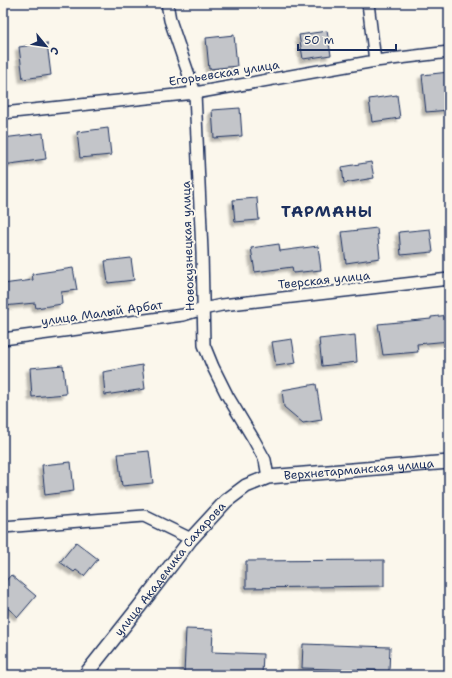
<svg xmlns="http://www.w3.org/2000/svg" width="452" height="678" font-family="'Shantell Sans',sans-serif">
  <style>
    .building { fill: #c3c5c9; stroke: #1b2f5e; filter: url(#shadow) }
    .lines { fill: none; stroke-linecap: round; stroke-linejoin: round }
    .minor-casing { stroke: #1b2f5e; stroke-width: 14 }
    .tertiary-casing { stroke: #1b2f5e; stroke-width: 16 }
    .minor { stroke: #fbf7ec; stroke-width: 11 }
    .tertiary { stroke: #fbf7ec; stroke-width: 13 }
    .labels { text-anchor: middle; stroke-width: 4; stroke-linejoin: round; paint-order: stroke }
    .street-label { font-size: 12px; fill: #1b2f5e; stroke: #fbf7ec }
    .district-label { font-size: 16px; font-weight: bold; letter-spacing: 1px; fill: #1b2f5e; stroke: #fbf7ec }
  </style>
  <defs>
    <filter id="shadow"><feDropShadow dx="-3.5" dy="3.5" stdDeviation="1" flood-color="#0004"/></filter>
  </defs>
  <rect width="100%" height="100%" fill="#fbf7ec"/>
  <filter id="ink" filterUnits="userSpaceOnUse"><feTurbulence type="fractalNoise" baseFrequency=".025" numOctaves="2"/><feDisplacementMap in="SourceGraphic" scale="8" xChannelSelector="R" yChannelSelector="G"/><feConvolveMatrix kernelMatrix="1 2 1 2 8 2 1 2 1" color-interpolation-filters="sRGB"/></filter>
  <g filter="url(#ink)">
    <g class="building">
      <polygon points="327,31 331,55 303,59 299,35"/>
      <polygon points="234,35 237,66 209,69 206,38"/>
      <polygon points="47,43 51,75 23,79 19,47"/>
      <polygon points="449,72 449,110 426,112 422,75"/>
      <polygon points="397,95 400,118 372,122 369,99"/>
      <polygon points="240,108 242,136 214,138 212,110"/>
      <polygon points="108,128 111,155 80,158 77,132"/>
      <polygon points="43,133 46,159 3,165 3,138"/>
      <polygon points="371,162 374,178 344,183 342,167"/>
      <polygon points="257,198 259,220 235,222 233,200"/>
      <polygon points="377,228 380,258 346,263 342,232"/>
      <polygon points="430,229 433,252 401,255 399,232"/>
      <polygon points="279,244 280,251 318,246 321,270 293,273 292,267 255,272 251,248"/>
      <polygon points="131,258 134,280 108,283 105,261"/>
      <polygon points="73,268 77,290 61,292 62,304 36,308 35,303 3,306 3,284 33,280 32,274"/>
      <polygon points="449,315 449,341 417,344 418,352 383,355 378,324 431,319 431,317"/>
      <polygon points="355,335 357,362 322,366 319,339"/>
      <polygon points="292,339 296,363 276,366 272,342"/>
      <polygon points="63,365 66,394 32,397 30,368"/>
      <polygon points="142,365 145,389 105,395 103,372"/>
      <polygon points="316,384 322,420 303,423 284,407 282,390"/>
      <polygon points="149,451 153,483 122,486 118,454"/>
      <polygon points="71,462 74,491 45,495 42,465"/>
      <polygon points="76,542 98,559 84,576 76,570 74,572 60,562"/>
      <polygon points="384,560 384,586 246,588 246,561"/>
      <polygon points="11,575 36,596 18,617 3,604 3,584"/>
      <polygon points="186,629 213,630 212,652 263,654 262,675 184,674"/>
      <polygon points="303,644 390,647 389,671 302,668"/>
    </g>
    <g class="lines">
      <defs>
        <g id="minor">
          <polyline points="167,3 170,20 195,93 202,252 204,345 213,367 227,395 254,440 265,460 268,477"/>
          <polyline points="368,3 375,61"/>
          <polyline points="3,113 195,93 375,61 449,52"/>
          <polyline points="3,339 183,315 203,309 222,305 449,279"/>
          <polyline points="3,527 144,516 191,539"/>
        </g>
        <g id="tertiary">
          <path id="s1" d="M85,675L139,607L191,539L226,501L246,486L268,477L449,462"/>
        </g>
      </defs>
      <use href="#minor" class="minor-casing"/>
      <use href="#tertiary" class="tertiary-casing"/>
      <use href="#minor" class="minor"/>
      <use href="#tertiary" class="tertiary"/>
    </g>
  </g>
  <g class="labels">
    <g class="street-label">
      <text transform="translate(224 73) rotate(-9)" y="4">Егорьевская улица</text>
      <text transform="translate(188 246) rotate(-92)" y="4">Новокузнецкая улица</text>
      <text transform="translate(324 280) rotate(-6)" y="4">Тверская улица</text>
      <text transform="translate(102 313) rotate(-8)" y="4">улица Малый Арбат</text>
      <text dy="4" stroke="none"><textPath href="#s1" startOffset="364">Верхнетарманская улица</textPath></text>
      <text dy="4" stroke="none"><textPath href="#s1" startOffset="136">улица Академика Сахарова</textPath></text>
    </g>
    <g class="district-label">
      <text x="327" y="217">ТАРМАНЫ</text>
    </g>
  </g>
  <rect width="452" height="678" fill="none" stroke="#fbf7ec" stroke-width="16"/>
  <rect x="8" y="8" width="436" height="662" fill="none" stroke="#1b2f5e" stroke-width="1.5" filter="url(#ink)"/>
  <g transform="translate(46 46) rotate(119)" stroke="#fbf7ec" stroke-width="3" paint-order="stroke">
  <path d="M0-3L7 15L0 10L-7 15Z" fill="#1b2f5e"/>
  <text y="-6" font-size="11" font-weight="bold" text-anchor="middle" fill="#1b2f5e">С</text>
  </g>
  <path d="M298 44v6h98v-6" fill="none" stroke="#1b2f5e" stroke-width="2"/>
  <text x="304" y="44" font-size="12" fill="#1b2f5e" stroke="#fbf7ec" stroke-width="3" paint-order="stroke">50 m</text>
</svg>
